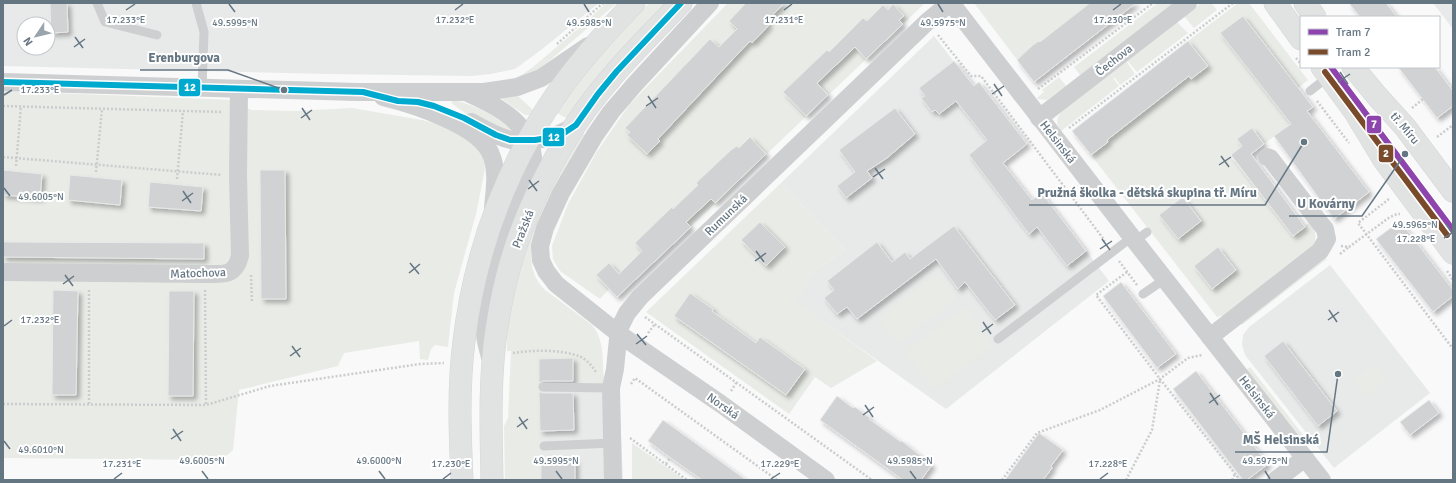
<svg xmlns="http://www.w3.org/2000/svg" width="1456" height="483" font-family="Signika,sans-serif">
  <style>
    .built { fill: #e8e9e9; fill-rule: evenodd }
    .green { fill: #e8ebe6 }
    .building { fill: #d0d2d3; stroke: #e8e8e8; filter: url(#shadow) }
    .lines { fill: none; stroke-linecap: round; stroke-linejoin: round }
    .secondary-casing { stroke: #d5d6d7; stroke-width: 23 }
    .primary-casing { stroke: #d5d6d7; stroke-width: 23 }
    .path { stroke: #cbcccd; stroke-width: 2.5; stroke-dasharray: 2 2; stroke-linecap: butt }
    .service { stroke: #cecfd0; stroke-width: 9 }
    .minor { stroke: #cecfd0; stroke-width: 18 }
    .secondary { stroke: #e1e2e2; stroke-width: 22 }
    .primary { stroke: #e1e2e2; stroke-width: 22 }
    .bus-1-casing { stroke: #fff; stroke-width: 9 }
    .bus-1 { stroke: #00a9ce; stroke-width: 6 }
    .tram-1-casing { stroke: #fff; stroke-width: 9 }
    .tram-2-casing { stroke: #fff; stroke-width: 9 }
    .tram-1 { stroke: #8e44ad; stroke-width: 6 }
    .tram-2 { stroke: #7a4b2a; stroke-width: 6 }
    .ticks { fill: none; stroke: #657683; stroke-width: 1.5 }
    .labels { text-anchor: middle; stroke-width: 4; stroke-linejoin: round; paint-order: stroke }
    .street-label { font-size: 12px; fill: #657683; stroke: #fff }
    .ticks-label { font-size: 10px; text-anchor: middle; fill: #657683; stroke: #fff; stroke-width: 4; stroke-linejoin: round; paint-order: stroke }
    .leader { fill: none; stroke: #657683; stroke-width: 1.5 }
    .callout-dot { fill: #657683; stroke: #fff; stroke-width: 1.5 }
    .callout-label { font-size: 13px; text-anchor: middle; font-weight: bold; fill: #657683; stroke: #fff; stroke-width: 4; stroke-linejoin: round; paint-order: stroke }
    .line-badge { stroke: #fff; stroke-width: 1.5 }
    .badge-label { font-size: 11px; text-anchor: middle; font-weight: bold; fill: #fff }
  </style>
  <defs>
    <filter id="shadow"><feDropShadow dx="3.5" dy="3.5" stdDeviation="2" flood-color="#0004"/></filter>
  </defs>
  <rect width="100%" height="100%" fill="#f9f9f9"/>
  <g class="built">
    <path d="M3,3H599L541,50L515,69L491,74L471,76L328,74L3,66ZM24,24H48V48H24Z"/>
    <polygon points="1433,3 1453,3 1453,29"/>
    <polygon points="934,36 973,86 979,82 1027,145 1003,163 1023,188 1019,191 1028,203 1042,193 1109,281 946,409 795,302 816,270 845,250 781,183"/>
    <polygon points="1330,265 1430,393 1334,468 1245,355 1242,345 1243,335 1249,327"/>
    <polygon points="553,331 619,390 623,480 521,480 515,339"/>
  </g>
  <g class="green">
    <polygon points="606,3 617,3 549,61 537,70 517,78 533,67 585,23"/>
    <polygon points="649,3 666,3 566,118 557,113 577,83 606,47"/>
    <polygon points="728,3 925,3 617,297 609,289 600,299 560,271 553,259 552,246 568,204 596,153 629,105"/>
    <polygon points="974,3 1136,3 1034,82"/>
    <polygon points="1158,3 1170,3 1172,5 1080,75 1074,67"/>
    <polygon points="1201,3 1211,3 1217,10 1194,28 1184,16"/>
    <path d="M1238,3H1249L1308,80L1298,88L1243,16L1220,33L1291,124L1264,144L1252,128L1237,139L1242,146L1230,156L1293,236L1311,221C1315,230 1317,236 1314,245L1224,315L1217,317L1091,155L1108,142L1107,140L1189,76L1191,79L1208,66L1188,41Z"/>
    <polygon points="1177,22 1188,33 1137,72 1127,60"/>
    <path d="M1126,61L1135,74L1120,85L1115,78H1113L1119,86L1061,131C1056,124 1056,119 1061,112Z"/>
    <polygon points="1059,77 1066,86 1047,100 1038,99 1037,98 1044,92 1042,90"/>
    <polygon points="3,91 233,100 251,110 294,111 352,108 422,120 445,126 478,147 483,158 485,169 476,214 454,293 448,347 435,345 431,349 428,360 420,359 419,341 344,353 338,366 239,390 233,450 221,460 3,458"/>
    <polygon points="517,95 533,110 530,115 525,115 502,99 503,97"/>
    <path d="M454,100C476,106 496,115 512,130V133C494,125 466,117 452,103V101Z"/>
    <path d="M583,133L586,135L532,249C530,265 533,277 544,289L592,325C605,340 602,362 604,381C596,386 584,384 576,380L573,374V358L539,359L541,480H505L504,426L508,418L511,351H507C506,322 513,294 521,266C536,219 556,175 583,133Z"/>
    <polygon points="781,183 845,250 816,270 796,302 877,361 831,388 815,377 789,414 646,312"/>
    <polygon points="1325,257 1327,259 1242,325 1240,322"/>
    <polygon points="938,273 957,298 897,344 878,319"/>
    <polygon points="965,307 993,345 934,390 905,352"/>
    <polygon points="1373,364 1386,380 1366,397 1353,381"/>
    <polygon points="1250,367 1307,440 1302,444 1245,371"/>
    <polygon points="632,443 685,480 632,480"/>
  </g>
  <g class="building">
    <polygon points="50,3 67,3 68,32 51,33"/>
    <polygon points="746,3 784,3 766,22 769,25 752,43 750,41 715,78 658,139 660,141 647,154 627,135 630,132 625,128 710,39 719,47 737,29 729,21"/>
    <polygon points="1090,3 1136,3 1034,82 1017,60 1033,45 1039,41 1040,42"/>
    <polygon points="1349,3 1386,3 1397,17 1360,17"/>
    <polygon points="893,4 904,16 899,20 903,24 866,59 855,47 817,83 828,95 806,116 783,92 827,50 829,52 863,18 867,21 883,5 888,10"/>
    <polygon points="1243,16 1313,107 1307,111 1369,192 1334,219 1274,136 1291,124 1220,33"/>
    <polygon points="1188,41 1208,66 1191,79 1189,76 1107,140 1108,142 1091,155 1072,131"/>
    <polygon points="954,61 974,86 979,82 1027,144 1003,163 1032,200 1042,193 1086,251 1067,266 1037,227 1029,234 969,155 987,140 956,101 939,114 935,110 932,112 921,98 925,96 919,88"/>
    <polygon points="1398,67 1435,67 1453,91 1453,106 1437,118"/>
    <polygon points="895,108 915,134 887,158 867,171 872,178 846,198 837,186 855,172 839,150"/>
    <polygon points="1252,128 1264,144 1251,154 1305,227 1293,236 1231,155 1242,146 1237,139"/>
    <polygon points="750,137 766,154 715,203 711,199 686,222 691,227 617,297 596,275 609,263 619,274 642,251 635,243 672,207 673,209 698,185 696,183 731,150 737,146 739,148"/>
    <polygon points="3,170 42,174 40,198 3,195"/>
    <polygon points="260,170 285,170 286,299 261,299"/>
    <polygon points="70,175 122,180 120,205 68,200"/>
    <polygon points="150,182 203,187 201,211 148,207"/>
    <polygon points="1183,197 1201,221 1178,239 1159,215"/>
    <polygon points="1400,221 1453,290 1453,296 1433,312 1376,239"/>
    <polygon points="760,222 785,247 766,266 741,240"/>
    <polygon points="954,226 1015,305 995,320 965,282 958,289 936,259 857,319 847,307 837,314 824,298 834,290 827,281 877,242 892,262 905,252 910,259"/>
    <polygon points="3,242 204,243 204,259 3,257"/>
    <polygon points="1218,247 1236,270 1212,289 1194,266"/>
    <polygon points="1121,282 1176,354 1157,368 1103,296"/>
    <polygon points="53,290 78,291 76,395 52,395"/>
    <polygon points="169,291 194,291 193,396 168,396"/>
    <polygon points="690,293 713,309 712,311 756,343 760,337 805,369 786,395 674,316"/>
    <polygon points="1283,341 1337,411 1318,426 1264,356"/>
    <polygon points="573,358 573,381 543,381 539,383 539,359"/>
    <polygon points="1196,371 1268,464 1247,480 1243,480 1173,389"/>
    <polygon points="539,392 543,393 573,393 574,430 540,431"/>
    <polygon points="837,396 853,408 855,407 870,418 869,419 901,442 902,441 932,465 921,480 903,480 820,420"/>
    <polygon points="1429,400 1439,413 1410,435 1400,422"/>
    <polygon points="663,420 691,440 746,480 702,480 668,456 648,441"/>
    <polygon points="1039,433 1063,450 1051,466 1052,468 1043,480 1005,480"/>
    <polygon points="575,460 575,480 541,480 541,461"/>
  </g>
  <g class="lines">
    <defs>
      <g id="secondary">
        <polyline points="1275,3 1301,39"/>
        <polyline points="1305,3 1315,17"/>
        <polyline points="1322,67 1355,112 1384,160 1453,253"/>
        <polyline points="1353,67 1377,96 1405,127 1453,191"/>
      </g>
      <g id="primary">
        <path d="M462,480C460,434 458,387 464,341C475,251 506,167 558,92C580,60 607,31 634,3"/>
        <path d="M492,480C491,429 489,377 497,326C501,300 507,273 515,249C530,202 556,152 584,112C613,72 647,38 681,3"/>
      </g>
    </defs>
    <use href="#secondary" class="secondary-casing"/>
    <use href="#primary" class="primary-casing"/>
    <g class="path">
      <polyline points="938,35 971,76 981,76 1105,241"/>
      <polyline points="557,44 603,3"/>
      <polyline points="1296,58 1301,64"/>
      <polyline points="1038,89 1153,3"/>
      <polyline points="1317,101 1349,143"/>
      <polyline points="3,106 223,112"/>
      <polyline points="1412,108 1423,99"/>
      <polyline points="1069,128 1233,3"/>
      <polyline points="1437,137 1453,125"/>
      <polyline points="3,157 222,175"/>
      <polyline points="16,166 21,106"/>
      <polyline points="96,172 102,109"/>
      <polyline points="177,179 183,111"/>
      <polyline points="1389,199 1358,223 1453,349"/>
      <polyline points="1341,246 1349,247 1390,217 1397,214 1400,214"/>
      <polyline points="1340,254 1349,247"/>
      <polyline points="1119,261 1137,285"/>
      <polyline points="1447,271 1453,280"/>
      <polyline points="1127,272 1096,295 1160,379 1240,480"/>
      <polyline points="251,275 252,302"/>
      <polyline points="205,290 206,405"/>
      <polyline points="645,317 872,480"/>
      <polyline points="648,333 655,324"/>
      <path d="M513,353C532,350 562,349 581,357C587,360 592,366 596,372"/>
      <polyline points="631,384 635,378 777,480"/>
      <polyline points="731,391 736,383"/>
      <polyline points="3,404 206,405 270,386 420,364 444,363"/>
      <polyline points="89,404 89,290"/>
      <polyline points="630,438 687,480"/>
      <polyline points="666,464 670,458"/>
      <polyline points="1002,480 1037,433 1100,410 1160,379 1188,358 1202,355"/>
      <polyline points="1126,480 1152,430 1160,380"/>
      <polyline points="1232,480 1235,474"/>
    </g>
    <g class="service">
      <polyline points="97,3 105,22 157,35"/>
      <polyline points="196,3 204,32 202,88"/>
      <polyline points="1310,91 1329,76"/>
      <polyline points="1135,241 1147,232"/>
      <polyline points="1143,294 1165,279"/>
      <polyline points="998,339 1132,237"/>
      <polyline points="543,387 611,388"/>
      <polyline points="544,446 613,443"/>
    </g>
    <g class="minor">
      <polyline points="710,3 635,84 611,112 595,135 561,193 545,228 540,246 541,260 546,271 556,284 619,334 721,404 826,480"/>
      <polyline points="951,3 1135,241 1322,480"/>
      <polyline points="3,82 357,92 484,92 517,87 541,78 588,46"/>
      <path d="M468,93C490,103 519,116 529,141C538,164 531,175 522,196C518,206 514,216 510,227C502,248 497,270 492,291C489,305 485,319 485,333C485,341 488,349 490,357"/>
      <path d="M383,97C412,104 483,126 492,157C498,174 494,192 493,209"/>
      <polyline points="1039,118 1188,3"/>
      <path d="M471,122C484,129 497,137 511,140C517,142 523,140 529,140C547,140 560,135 576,125"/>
      <path d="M3,272L205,274C222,274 235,277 240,256L238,176L239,89"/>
      <polyline points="1210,337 1320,251 1327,239 1325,229 1320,223 1270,158 1267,157"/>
      <polyline points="613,480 611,388 615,369 619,329 627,313 640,297 927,22 950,3"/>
      <polyline points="1276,480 1305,458"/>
    </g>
    <use href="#secondary" class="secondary"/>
    <use href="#primary" class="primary"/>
    <defs>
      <polyline id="bus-1" points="3,82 363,92 398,101 418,102 434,106 464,118 496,135 510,140 535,140 554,137 564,133 576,125 598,94 617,71 681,3"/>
    </defs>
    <use href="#bus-1" class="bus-1-casing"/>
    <use href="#bus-1" class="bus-1"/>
    <defs>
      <polyline id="tram-1" points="1331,67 1453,230"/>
      <polyline id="tram-2" points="1325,72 1447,235"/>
    </defs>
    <use href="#tram-1" class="tram-1-casing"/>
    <use href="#tram-2" class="tram-2-casing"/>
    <use href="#tram-1" class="tram-1"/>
    <use href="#tram-2" class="tram-2"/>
  </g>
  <path class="ticks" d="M229,4L235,12M584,4L589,12M938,4L943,12M126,10L135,4M455,10L463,4M784,10L792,4M1113,10L1121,4M75,37L83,48M74,47L85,39M1340,72L1348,84M1338,82L1350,74M994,84L1002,96M992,94L1004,86M4,95L12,90M648,96L656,108M646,106L658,98M302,108L310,120M301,118L312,110M1221,156L1229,167M1219,165L1231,157M875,168L883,179M873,177L885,169M529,180L537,191M4,188L10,196M528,189L539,181M183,191L191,203M182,201L193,193M1446,224L1452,233M1444,238L1452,233M1102,239L1110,250M1100,249L1112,241M756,251L764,262M755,261L766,253M410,263L419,274M409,273L420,264M65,275L73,286M63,284L74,276M1329,310L1337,322M1328,320L1339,312M983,322L991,334M4,326L12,320M982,332L993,324M637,334L646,345M636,344L647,336M292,346L300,357M290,356L301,348M1210,393L1218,405M1209,403L1220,395M865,405L873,417M863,415L874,407M519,417L527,429M517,427L528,419M173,429L181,441M171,439L183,431M4,441L10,449M202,471L208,479M379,471L385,479M556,471L562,479M910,471L916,479M1265,471L1270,479M114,479L122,473M443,479L451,473M771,479L780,473M1100,479L1108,473"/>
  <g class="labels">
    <g class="street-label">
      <text transform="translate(1114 60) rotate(-38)" y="4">Čechova</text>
      <text transform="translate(1405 128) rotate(50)" y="4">tř. Míru</text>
      <text transform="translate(1058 142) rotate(52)" y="4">Helsinská</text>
      <text transform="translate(726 215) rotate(-44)" y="4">Rumunská</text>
      <text transform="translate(523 229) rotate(-69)" y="4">Pražská</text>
      <text transform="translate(198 273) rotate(-2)" y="4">Matochova</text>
      <text transform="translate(1257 397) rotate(52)" y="4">Helsinská</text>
      <text transform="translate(723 406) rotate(35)" y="4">Norská</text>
    </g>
  </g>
  <g class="ticks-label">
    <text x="455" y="23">17.232°E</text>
    <text x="784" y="23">17.231°E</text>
    <text x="1113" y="23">17.230°E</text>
    <text x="126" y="23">17.233°E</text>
    <text x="235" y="26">49.5995°N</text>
    <text x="943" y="26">49.5975°N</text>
    <text x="589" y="26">49.5985°N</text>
    <text x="40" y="93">17.233°E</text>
    <text x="41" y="200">49.6005°N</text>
    <text x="1415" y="228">49.5965°N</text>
    <text x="1416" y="242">17.228°E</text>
    <text x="40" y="323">17.232°E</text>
    <text x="41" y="453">49.6010°N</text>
    <text x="202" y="464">49.6005°N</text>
    <text x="379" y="464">49.6000°N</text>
    <text x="556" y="464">49.5995°N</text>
    <text x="910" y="464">49.5985°N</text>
    <text x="1265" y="464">49.5975°N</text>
    <text x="122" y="467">17.231°E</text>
    <text x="451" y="467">17.230°E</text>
    <text x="780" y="467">17.229°E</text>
    <text x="1108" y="467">17.228°E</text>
  </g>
  <path class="leader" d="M284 90L228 70H140M1304 142L1265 205H1029M1405 154L1362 216H1289M1338 374L1327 452H1235"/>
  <g class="callout-dot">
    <circle cx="284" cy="90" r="4"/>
    <circle cx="1304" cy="142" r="4"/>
    <circle cx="1405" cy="154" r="4"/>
    <circle cx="1338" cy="374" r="4"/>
  </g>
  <g class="callout-label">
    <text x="184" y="62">Erenburgova</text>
    <text x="1147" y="197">Pružná školka - dětská skupina tř. Míru</text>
    <text x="1326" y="208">U Kovárny</text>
    <text x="1281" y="444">MŠ Helsinská</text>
  </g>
  <g class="line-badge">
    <rect x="178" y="78" width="23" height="19" rx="4" fill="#00a9ce"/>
    <rect x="1366" y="115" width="16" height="19" rx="4" fill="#8e44ad"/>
    <rect x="542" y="127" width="23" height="20" rx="4" fill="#00a9ce"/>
    <rect x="1378" y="144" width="16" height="19" rx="4" fill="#7a4b2a"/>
  </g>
  <g class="badge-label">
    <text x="190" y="91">12</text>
    <text x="1374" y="128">7</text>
    <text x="554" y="141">12</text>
    <text x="1386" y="157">2</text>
  </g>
  <rect width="1456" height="483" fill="none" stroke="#657683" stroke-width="8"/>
  <rect x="1300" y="16" width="140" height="52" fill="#ffffff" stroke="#c1c8cd"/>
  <rect x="1308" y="29" width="20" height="6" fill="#8e44ad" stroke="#c1c8cd"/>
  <text x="1336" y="36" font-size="12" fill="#657683">Tram 7</text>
  <rect x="1308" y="49" width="20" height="6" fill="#7a4b2a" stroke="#c1c8cd"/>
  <text x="1336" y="56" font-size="12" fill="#657683">Tram 2</text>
  <g transform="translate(36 36) rotate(235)"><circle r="19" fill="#ffffff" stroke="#c1c8cd"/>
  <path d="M0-3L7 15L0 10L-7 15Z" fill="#99a4ac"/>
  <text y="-6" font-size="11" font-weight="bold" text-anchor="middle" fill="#657683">N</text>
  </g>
</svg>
